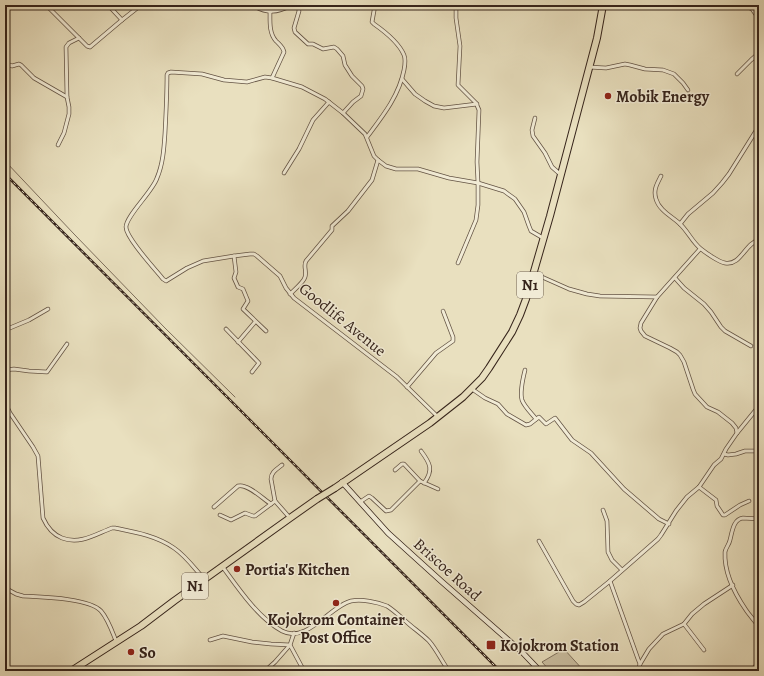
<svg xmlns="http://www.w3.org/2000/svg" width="764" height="676" font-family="Alegreya,serif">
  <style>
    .grass { fill: #cbc0a3; stroke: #80725f }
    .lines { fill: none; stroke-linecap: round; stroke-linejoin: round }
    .stream { stroke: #7d6e5c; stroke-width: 1 }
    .street-casing { stroke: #635344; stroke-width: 4.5 }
    .secondary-casing { stroke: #36241b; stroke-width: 6 }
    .highway-casing { stroke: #36241b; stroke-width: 8 }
    .street { stroke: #f1ebd5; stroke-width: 3 }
    .secondary { stroke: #f1ebd5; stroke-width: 4.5 }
    .highway { stroke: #e9e0bf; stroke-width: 6 }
    .rail-casing { stroke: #36241b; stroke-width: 2.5 }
    .rail { stroke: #f1ebd5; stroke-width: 1; stroke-dasharray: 3; stroke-linecap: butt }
    .highway-bridge-casing { stroke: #36241b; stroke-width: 8; stroke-linecap: butt }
    .highway-bridge { stroke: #e9e0bf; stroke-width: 6 }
    .poi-dot { fill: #8f2418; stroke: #f1ebd5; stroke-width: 1.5 }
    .labels { text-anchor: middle; stroke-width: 3; stroke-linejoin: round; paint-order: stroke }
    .shield { fill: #f1ebd5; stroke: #6e6053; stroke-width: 1 }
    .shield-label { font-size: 15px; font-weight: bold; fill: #36241b }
    .poi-label { font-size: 16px; font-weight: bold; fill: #36241b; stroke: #f1ebd5; text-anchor: start }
    .street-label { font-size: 16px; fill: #36241b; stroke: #f1ebd5 }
  </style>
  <rect width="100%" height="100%" fill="#e9e0bf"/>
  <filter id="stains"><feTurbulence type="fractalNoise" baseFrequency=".005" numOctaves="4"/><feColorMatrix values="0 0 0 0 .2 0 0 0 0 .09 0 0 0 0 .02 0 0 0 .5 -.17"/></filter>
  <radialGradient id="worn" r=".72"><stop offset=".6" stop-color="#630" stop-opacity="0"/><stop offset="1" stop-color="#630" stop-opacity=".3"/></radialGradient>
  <polygon class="grass" points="564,649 584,671 550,671 542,662"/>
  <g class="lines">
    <polyline class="stream" points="5,161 74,234 165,328 235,397"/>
    <defs>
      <g id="street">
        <polyline points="46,5 87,46 90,47 122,20"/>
        <polyline points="108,5 122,20 141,5"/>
        <path d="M252,5C267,14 277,13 292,5"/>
        <polyline points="298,5 299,11 294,28 295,32 308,44 313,44 323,49 334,47 337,49 343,56 345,65 352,76 362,86 363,89 361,96 353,102 343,113"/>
        <polyline points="456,5 456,18 460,46 458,85 476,103 479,110 477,162 478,183 478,205 476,220 458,263"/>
        <polyline points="744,5 752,9 759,19"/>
        <path d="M270,12C270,22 269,33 276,41C280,45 283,47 284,52L272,78"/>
        <polyline points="5,63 12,66 19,64 21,65 34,78 67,97"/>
        <polyline points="589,67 606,68 625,64 630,65 645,69 663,70 674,74 683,83 688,90"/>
        <polyline points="737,74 751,60 759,53"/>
        <polyline points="402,79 415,94 425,101 434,106 444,108 477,104"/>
        <polyline points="535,118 532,130 533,136 545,153 552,167 560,174"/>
        <path d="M367,137C382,117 399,96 404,70C405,65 406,60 404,55C399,43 384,31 374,24L372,22L375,5"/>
        <polyline points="58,145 64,133 69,114 69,107 67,97 66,47 69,43 79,38"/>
        <polyline points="284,173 299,149 313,120 329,102"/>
        <path d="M661,176C657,184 653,190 656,199C659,210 671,216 679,223C688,231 692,242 701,249C706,253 719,262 725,263C741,266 745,243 759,240"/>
        <polyline points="680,224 688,214 713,193 722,183 729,174 759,126"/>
        <polyline points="700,249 657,297 641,323 640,328 641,331 645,336 670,348 677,352 680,355 684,362 693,389 695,394 707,407 718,412 732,423 736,428 737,433"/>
        <polyline points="234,256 236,272 234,278 238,287 243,289 248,301 243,309 266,331"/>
        <polyline points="533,273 569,289 587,294 600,296 657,297"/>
        <polyline points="675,278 684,288 704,304 711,312 721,327 725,331 751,346"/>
        <path d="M290,294C294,290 304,282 305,277C307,271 303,266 306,261L332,230V226L348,211L372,180L378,160"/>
        <polyline points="226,329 259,363 252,372"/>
        <polyline points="5,330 29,320 48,309"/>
        <polyline points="238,342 255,322"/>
        <polyline points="5,370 14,369 29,371 47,372 67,344"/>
        <path d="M525,370C523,378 520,393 522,400C524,406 532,414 536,419"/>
        <polyline points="407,387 436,353 453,341 453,337 443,311"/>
        <polyline points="472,389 485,398 498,404 507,414 526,425 530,424 539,417 546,424 555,418 572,440 591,453 624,489 659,519 669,524"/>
        <path d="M5,403L10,413L33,447L38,456L43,518C47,527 52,534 62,538C80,545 96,534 112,528H115C135,532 157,536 174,548C186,556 195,569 204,579"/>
        <path d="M438,417L397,377L294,298L286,288L280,276L257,256L254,254H250L234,256L203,261L187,268L166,281L163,279C155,269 126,238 126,227C126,216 153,191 157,178C163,164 164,148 165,133C166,114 167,94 167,75L168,73L171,72L202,74L224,80L247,82L265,77L272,78L302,87L325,99L343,113L365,134L374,156L378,160L386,166L396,169H418L449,178L478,183L504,191L508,194L515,199L524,212L529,226L531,231L543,238"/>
        <path d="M421,451C430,463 434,470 424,483"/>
        <polyline points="724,454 728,455 736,454 745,451 757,451"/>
        <path d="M282,465C277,469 271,472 271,479L275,501L290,518"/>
        <polyline points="395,470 402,464 404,464 420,481 438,489"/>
        <polyline points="699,487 716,500 717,506 723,515 725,515 740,505 749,501"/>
        <polyline points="360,502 369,496 372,498 386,511 391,510 420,481"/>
        <path d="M214,507L238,486C247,483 263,499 271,504"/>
        <polyline points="603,510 607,521 608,552 612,560 622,570"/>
        <polyline points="220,515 231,520 245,513 253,516 255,516 275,501"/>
        <path d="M759,519C754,519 749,518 743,518C733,519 732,533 730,540C729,545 726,547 725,552C724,572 735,594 746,610C750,616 755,621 759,627"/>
        <polyline points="539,541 573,601 576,604 579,605 584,602 610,581 658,539 661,535 676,511 687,497 699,487 714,465 721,459 726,449 737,433 759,406"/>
        <path d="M222,566C238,588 258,618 282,631C307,644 330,606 351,601C362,599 377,602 387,606C395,611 403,619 410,625C416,630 423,635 429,641C437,650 442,662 449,671"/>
        <polyline points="610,581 638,659 640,664 638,671"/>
        <path d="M5,588L16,594L23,596C41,597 89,598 101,611C108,619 112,631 116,641"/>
        <polyline points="684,624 704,650"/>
        <polyline points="210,640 223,636 252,642 271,644 290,645 304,671"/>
        <polyline points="640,664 649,649 663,634 684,624 692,614 704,604 733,585"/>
        <polyline points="265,671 275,662 290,645 294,633"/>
        <polyline points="752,671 759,661"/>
      </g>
      <polyline id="secondary" points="342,482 388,533 441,581 522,652 540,671"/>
      <g id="highway">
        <polyline points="335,488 430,423 463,397 482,378 489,368 512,332 520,315 526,299 550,216 597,38 603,5"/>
        <polyline points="71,671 141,626 174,601 290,518 317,499"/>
      </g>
    </defs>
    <use href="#street" class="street-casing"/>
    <use href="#secondary" class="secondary-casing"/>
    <use href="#highway" class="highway-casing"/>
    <use href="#street" class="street"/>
    <use href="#secondary" class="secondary"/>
    <use href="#highway" class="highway"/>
    <defs>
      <polyline id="rail" points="5,174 500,671"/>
    </defs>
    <use href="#rail" class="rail-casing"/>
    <use href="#rail" class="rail"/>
    <defs>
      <polyline id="highway-bridge" points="317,499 335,488"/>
    </defs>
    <use href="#highway-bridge" class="highway-bridge-casing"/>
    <use href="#highway-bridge" class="highway-bridge"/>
  </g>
  <g class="poi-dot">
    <circle cx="608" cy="96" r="4"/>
    <circle cx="237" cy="569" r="4"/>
    <circle cx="336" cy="603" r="4"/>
    <rect x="486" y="640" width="10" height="10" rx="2"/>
    <circle cx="131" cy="652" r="4"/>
  </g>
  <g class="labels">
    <g class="shield">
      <rect x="517" y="272" width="26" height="26" rx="3"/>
      <rect x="182" y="573" width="26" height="26" rx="3"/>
    </g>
    <g class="shield-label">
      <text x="530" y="290">N1</text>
      <text x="195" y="591">N1</text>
    </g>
    <g class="poi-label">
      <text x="616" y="102">Mobik Energy</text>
      <text x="245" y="575">Portia's Kitchen</text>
      <text x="336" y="625" text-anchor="middle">Kojokrom Container<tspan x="336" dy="18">Post Office</tspan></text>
      <text x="500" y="651">Kojokrom Station</text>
      <text x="139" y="658">So</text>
    </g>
    <g class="street-label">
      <text transform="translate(343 319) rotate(39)" y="6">Goodlife Avenue</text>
      <text transform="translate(448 569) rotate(42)" y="6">Briscoe Road</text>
    </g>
  </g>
  <rect width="764" height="676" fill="none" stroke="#e9e0bf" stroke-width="20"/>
  <rect x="6" y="6" width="752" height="664" fill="none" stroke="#36241b" stroke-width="2"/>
  <rect x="10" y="10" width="744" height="656" fill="none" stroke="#36241b"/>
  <rect width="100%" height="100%" filter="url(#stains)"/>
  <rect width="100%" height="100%" fill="url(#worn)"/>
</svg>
